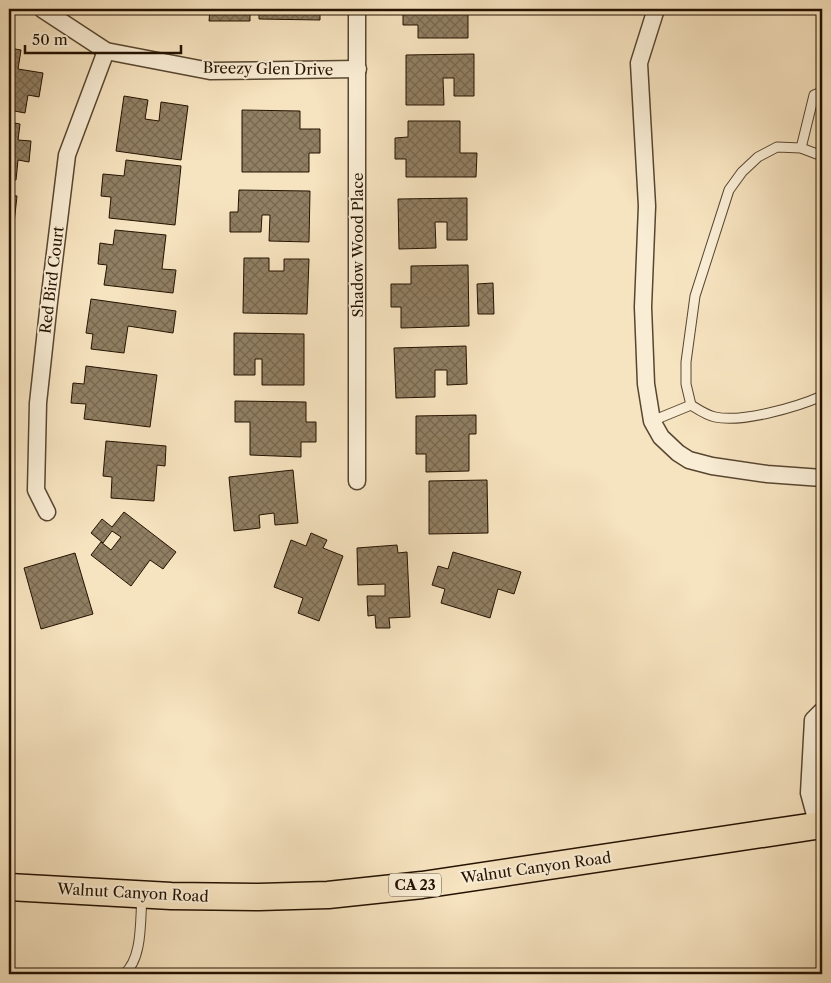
<svg xmlns="http://www.w3.org/2000/svg" width="831" height="983" font-family="'Libre Caslon Text',serif">
  <style>
    .building { fill: url(#building-cross-hatch); stroke: #241200 }
    .lines { fill: none; stroke-linecap: round; stroke-linejoin: round }
    .lane-casing { stroke: #584630; stroke-width: 11 }
    .street-casing { stroke: #584630; stroke-width: 19 }
    .primary-casing { stroke: #241200; stroke-width: 29 }
    .lane { stroke: #f9edd5; stroke-width: 9 }
    .street { stroke: #f9edd5; stroke-width: 16 }
    .primary { stroke: #f6e3bf; stroke-width: 26 }
    .labels { text-anchor: middle; stroke-width: 4; stroke-linejoin: round; paint-order: stroke }
    .shield { fill: #f9edd5; stroke: #645440; stroke-width: 1 }
    .shield-label { font-size: 14px; font-weight: bold; fill: #241200 }
    .street-label { font-size: 15px; fill: #241200; stroke: #f9edd5 }
  </style>
  <defs>
    <pattern id="building-cross-hatch" width="8" height="8" patternUnits="userSpaceOnUse" patternTransform="scale(1.25)"><rect width="8" height="8" fill="#917f63"/><path d="M0 0l8 8M0 8l8-8" fill="none" stroke="#76674f"/></pattern>
  </defs>
  <rect width="100%" height="100%" fill="#f6e3bf"/>
  <filter id="stains"><feTurbulence type="fractalNoise" baseFrequency=".004" numOctaves="4"/><feColorMatrix values="0 0 0 0 .2 0 0 0 0 .09 0 0 0 0 .02 0 0 0 .5 -.17"/></filter>
  <radialGradient id="worn" r=".72"><stop offset=".6" stop-color="#630" stop-opacity="0"/><stop offset="1" stop-color="#630" stop-opacity=".3"/></radialGradient>
  <g class="building">
    <polygon points="210,9 250,9 250,21 209,21"/>
    <polygon points="259,9 320,9 320,20 259,19"/>
    <polygon points="403,9 468,9 468,38 418,38 418,25 403,25"/>
    <polygon points="9,48 21,50 18,69 43,73 39,97 28,95 25,113 9,110"/>
    <polygon points="474,54 474,96 454,96 454,78 443,78 444,105 406,105 406,55"/>
    <polygon points="124,96 148,100 145,119 159,121 161,102 188,106 181,160 116,151"/>
    <polygon points="242,110 300,111 300,129 320,129 320,153 309,153 309,172 242,172"/>
    <polygon points="408,121 460,121 460,153 477,153 476,177 406,177 406,159 395,159 395,138 408,137"/>
    <polygon points="9,122 20,124 18,140 31,141 29,162 18,160 16,180 9,179"/>
    <polygon points="126,160 181,166 175,225 109,218 111,197 101,196 103,174 124,176"/>
    <polygon points="239,190 310,191 309,242 269,241 270,215 262,215 261,232 230,232 230,212 238,212"/>
    <polygon points="9,195 17,196 11,251 9,250"/>
    <polygon points="467,198 467,240 447,240 447,222 435,222 436,248 399,249 398,199"/>
    <polygon points="115,230 166,235 162,269 176,270 173,293 104,285 107,265 98,264 100,243 113,245"/>
    <polygon points="244,258 269,258 269,271 284,271 284,259 309,259 307,314 243,313"/>
    <polygon points="468,265 469,326 401,328 401,307 391,307 391,284 411,284 411,266"/>
    <polygon points="9,276 12,277 9,299"/>
    <polygon points="493,283 494,314 478,314 477,284"/>
    <polygon points="91,299 176,311 173,333 128,326 124,353 91,349 93,334 86,333"/>
    <polygon points="234,333 304,334 304,385 262,385 262,359 255,359 255,375 234,375"/>
    <polygon points="466,346 467,384 447,385 447,370 435,370 435,397 396,398 394,348"/>
    <polygon points="86,366 157,375 150,427 84,419 86,404 71,403 73,383 84,384"/>
    <polygon points="235,401 306,402 306,422 316,422 316,442 301,442 301,457 250,455 250,422 235,422"/>
    <polygon points="476,415 476,434 469,434 469,471 426,472 426,454 416,454 416,416"/>
    <polygon points="106,441 166,446 165,466 157,465 154,501 111,498 112,477 103,476"/>
    <polygon points="293,470 298,523 275,525 274,513 259,515 260,528 234,531 229,477"/>
    <polygon points="487,480 488,533 429,534 429,481"/>
    <polygon points="124,512 176,552 163,569 150,560 131,586 91,555 101,542 111,550 121,537 112,531 103,543 91,533 102,519 112,527"/>
    <polygon points="311,533 327,540 323,548 343,556 319,621 298,613 303,598 274,587 291,540 306,546"/>
    <polygon points="397,545 398,553 407,552 410,617 389,618 390,628 376,628 375,615 368,616 367,596 385,596 385,584 358,585 357,548"/>
    <polygon points="453,552 521,572 514,594 498,589 490,618 441,603 445,589 432,585 438,566 448,569"/>
    <polygon points="75,553 93,614 41,629 24,568"/>
  </g>
  <g class="lines">
    <defs>
      <g id="lane">
        <polyline points="801,148 814,95 822,92"/>
        <path d="M822,156L801,148L777,147L758,157L742,172L729,190L695,296L686,362V384L691,405C699,410 706,415 715,417C742,423 797,407 822,396"/>
        <polyline points="652,421 691,405"/>
        <path d="M124,974C143,959 140,919 142,897"/>
      </g>
      <g id="street">
        <polyline points="42,9 106,51 210,71 358,69"/>
        <polyline points="656,9 639,63 647,206 643,307 646,384 652,421 661,437 678,453 689,460 712,466 767,474 822,478"/>
        <polyline points="357,481 357,9"/>
        <polyline points="47,512 36,490 38,403 49,302 67,155 106,51"/>
        <polyline points="818,826 809,793 813,720 822,711"/>
      </g>
      <polyline id="primary" points="9,887 171,896 259,897 328,895 422,885 822,825"/>
    </defs>
    <use href="#lane" class="lane-casing"/>
    <use href="#street" class="street-casing"/>
    <use href="#primary" class="primary-casing"/>
    <use href="#lane" class="lane"/>
    <use href="#street" class="street"/>
    <use href="#primary" class="primary"/>
  </g>
  <g class="labels">
    <rect class="shield" x="389" y="873.5" width="52" height="23" rx="4"/>
    <g class="shield-label">
      <text x="415" y="890">CA 23</text>
    </g>
    <g class="street-label">
      <text transform="translate(268 69) rotate(1)" y="5">Breezy Glen Drive</text>
      <text transform="translate(358 245) rotate(-90)" y="5">Shadow Wood Place</text>
      <text transform="translate(52 280) rotate(-83)" y="5">Red Bird Court</text>
      <text transform="translate(536 868) rotate(-8)" y="5">Walnut Canyon Road</text>
      <text transform="translate(133 893) rotate(3)" y="5">Walnut Canyon Road</text>
    </g>
  </g>
  <rect width="831" height="983" fill="none" stroke="#f6e3bf" stroke-width="30"/>
  <rect x="10" y="10" width="811" height="963" fill="none" stroke="#241200" stroke-width="2.5"/>
  <rect x="15" y="15" width="801" height="953" fill="none" stroke="#241200"/>
  <path d="M25 45v8h156v-8" fill="none" stroke="#241200" stroke-width="2.5"/>
  <text x="32" y="45" font-size="15" fill="#241200" stroke="#f9edd5" stroke-width="4" paint-order="stroke">50 m</text>
  <rect width="100%" height="100%" filter="url(#stains)"/>
  <rect width="100%" height="100%" fill="url(#worn)"/>
</svg>
